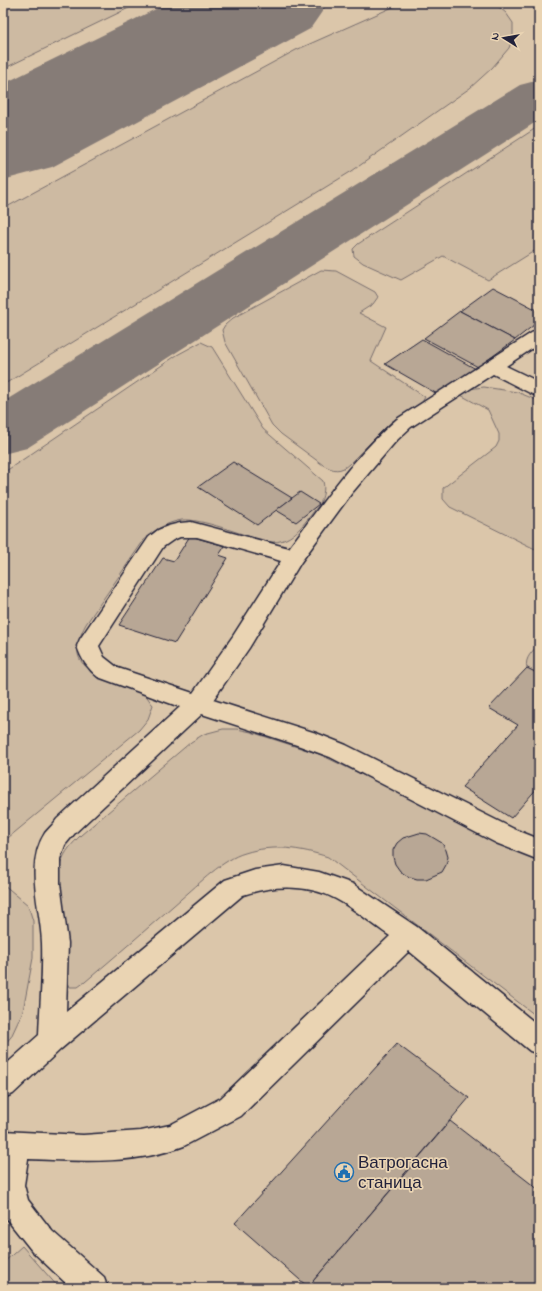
<svg xmlns="http://www.w3.org/2000/svg" width="542" height="1291" font-family="'Indie Flower',sans-serif">
  <style>
    .built { fill: #dbc6aa }
    .green { fill: #cdbaa2; stroke: #786e6e }
    .lines { fill: none; stroke-linecap: round; stroke-linejoin: round }
    .taxiway { fill: #867b77; fill-rule: evenodd }
    .runway { fill: #867b77; fill-rule: evenodd }
    .building { fill: #b8a795; stroke: #22223b }
    .minor-casing { stroke: #22223b; stroke-width: 3 }
    .minor { fill: #ead4b3; fill-rule: evenodd }
    .labels { text-anchor: middle; stroke-width: 3.5; stroke-linejoin: round; paint-order: stroke }
    .near-poi-label { font-size: 17px; fill: #22223b; stroke: #ead4b3; text-anchor: start }
  </style>
  <rect width="100%" height="100%" fill="#ead4b3"/>
  <filter id="ink" filterUnits="userSpaceOnUse"><feTurbulence type="fractalNoise" baseFrequency=".025" numOctaves="2"/><feDisplacementMap in="SourceGraphic" scale="8" xChannelSelector="R" yChannelSelector="G"/><feConvolveMatrix kernelMatrix="1 2 1 2 8 2 1 2 1" color-interpolation-filters="sRGB"/></filter>
  <g filter="url(#ink)">
    <rect class="built" x="3" y="3" width="536" height="1285"/>
    <g class="green">
      <polygon points="3,3 139,3 3,69"/>
      <polygon points="402,3 494,3 506,13 513,23 513,36 509,48 492,68 470,88 352,171 3,385 3,209 296,50"/>
      <polygon points="539,126 539,248 488,280 443,256 401,280 363,263 354,256 353,249 358,244"/>
      <path d="M321,270L336,271L375,292L378,297L373,304L359,313L386,327L371,361L425,397L421,404L391,422L349,464C341,472 333,471 323,465L281,434L272,425L225,342L222,330L225,325L233,318Z"/>
      <path d="M201,342L212,347L263,429L323,481C325,490 323,496 320,504C302,524 293,547 263,541C244,535 200,518 182,520C168,522 157,529 146,537L86,624C60,672 100,671 133,687C136,689 141,690 144,693C147,696 150,702 153,705L148,719L139,730L3,842V473L177,355Z"/>
      <polygon points="484,387 517,392 539,401 539,551 450,507 443,499 443,488 496,447 499,441 499,434 488,410 457,393 468,389"/>
      <path d="M539,644V674L527,668C524,658 533,651 539,644Z"/>
      <path d="M223,729H237L251,732L319,754L529,855L539,858V1018L328,857C300,848 273,844 245,853C223,859 199,884 181,899C149,927 117,955 85,982L78,987H70C59,965 67,936 64,911C63,896 56,878 61,863C65,851 72,844 81,835L191,742L204,734Z"/>
      <polygon points="3,884 28,905 33,921 33,958 23,1011 11,1037 3,1046"/>
      <polygon points="22,1246 59,1288 3,1288 3,1263"/>
    </g>
    <g class="lines">
      <polygon class="taxiway" points="539,80 539,120 27,448 3,454 3,402 520,85"/>
      <polygon class="runway" points="168,3 328,3 310,29 52,167 3,180 3,84"/>
    </g>
    <g class="building">
      <polygon points="493,287 539,311 539,321 515,340 460,311"/>
      <polygon points="460,311 515,340 478,367 424,338"/>
      <polygon points="422,339 476,369 439,395 385,364"/>
      <polygon points="233,462 292,498 257,525 198,487"/>
      <polygon points="300,492 319,504 296,522 276,510"/>
      <polygon points="190,536 225,546 219,555 228,558 175,643 119,625 163,558 174,561"/>
      <polygon points="527,668 539,674 539,786 511,818 462,787 518,725 489,708"/>
      <polygon points="419,833 427,834 442,843 446,850 448,857 446,865 442,872 426,879 417,879 407,876 400,871 395,864 393,857 393,850 397,843 403,838"/>
      <polygon points="397,1044 469,1098 308,1287 235,1223"/>
      <polygon points="450,1121 539,1190 539,1288 310,1288 308,1287"/>
    </g>
    <g class="lines">
      <defs>
        <path id="minor" d="M539,330V344L506,366L539,382V396L532,394L493,374L411,427L396,441L351,494L301,562L249,648L213,700L316,733L346,745L514,829L539,839V860L496,843L330,757L300,746L202,714L75,833L65,845L60,859V883L68,943L66,1012L225,880L255,870L284,866L319,872L353,884L417,927L539,1026V1054L530,1051L409,951L241,1116L184,1146C135,1165 79,1161 28,1159L24,1185L28,1200L52,1231L104,1277L108,1288H71L32,1251L5,1217L3,1213V1131L83,1135L141,1131L170,1125L221,1098L390,936C372,924 355,909 336,899C308,884 272,885 243,895L61,1049L13,1094L3,1098V1067L39,1035C40,1005 43,974 42,943C41,909 24,865 45,833C49,828 54,824 57,819L180,707L98,677C88,669 81,659 77,646L80,639L149,537L158,530L168,526L180,523L191,522L289,548C322,504 355,455 397,419L533,332ZM180,537H197L281,561L233,636L193,693L118,668L104,657L99,646L163,547L173,540Z"/>
      </defs>
      <use href="#minor" class="minor-casing"/>
      <use href="#minor" class="minor"/>
    </g>
  </g>
  <defs>
    <symbol id="civic-ring" viewBox="-11 -11 22 22"><circle r="9.5" fill="#ead4b3" stroke="#1f6fb2" stroke-width="1.5"/><path d="M-.6-6.5H3V-4.5H.6V-3L4-1V1h2V6H-6V1h2V-1L-.6-3ZM-1.2 2.5V6h2.4V2.5Z" fill="#1f6fb2"/></symbol>
  </defs>
  <g fill-rule="evenodd">
    <use href="#civic-ring" x="333" y="1161" width="22" height="22"/>
  </g>
  <g class="labels">
    <g class="near-poi-label">
      <text x="358" y="1168">Ватрогасна<tspan x="358" dy="20">станица</tspan></text>
    </g>
  </g>
  <rect width="542" height="1291" fill="none" stroke="#ead4b3" stroke-width="16"/>
  <rect x="8" y="8" width="526" height="1275" fill="none" stroke="#22223b" stroke-width="1.5" filter="url(#ink)"/>
  <g transform="translate(504 38) rotate(281)" stroke="#ead4b3" stroke-width="3" paint-order="stroke">
  <path d="M0-3L7 15L0 10L-7 15Z" fill="#22223b"/>
  <text y="-6" font-size="11" font-weight="bold" text-anchor="middle" fill="#22223b">N</text>
  </g>
</svg>
